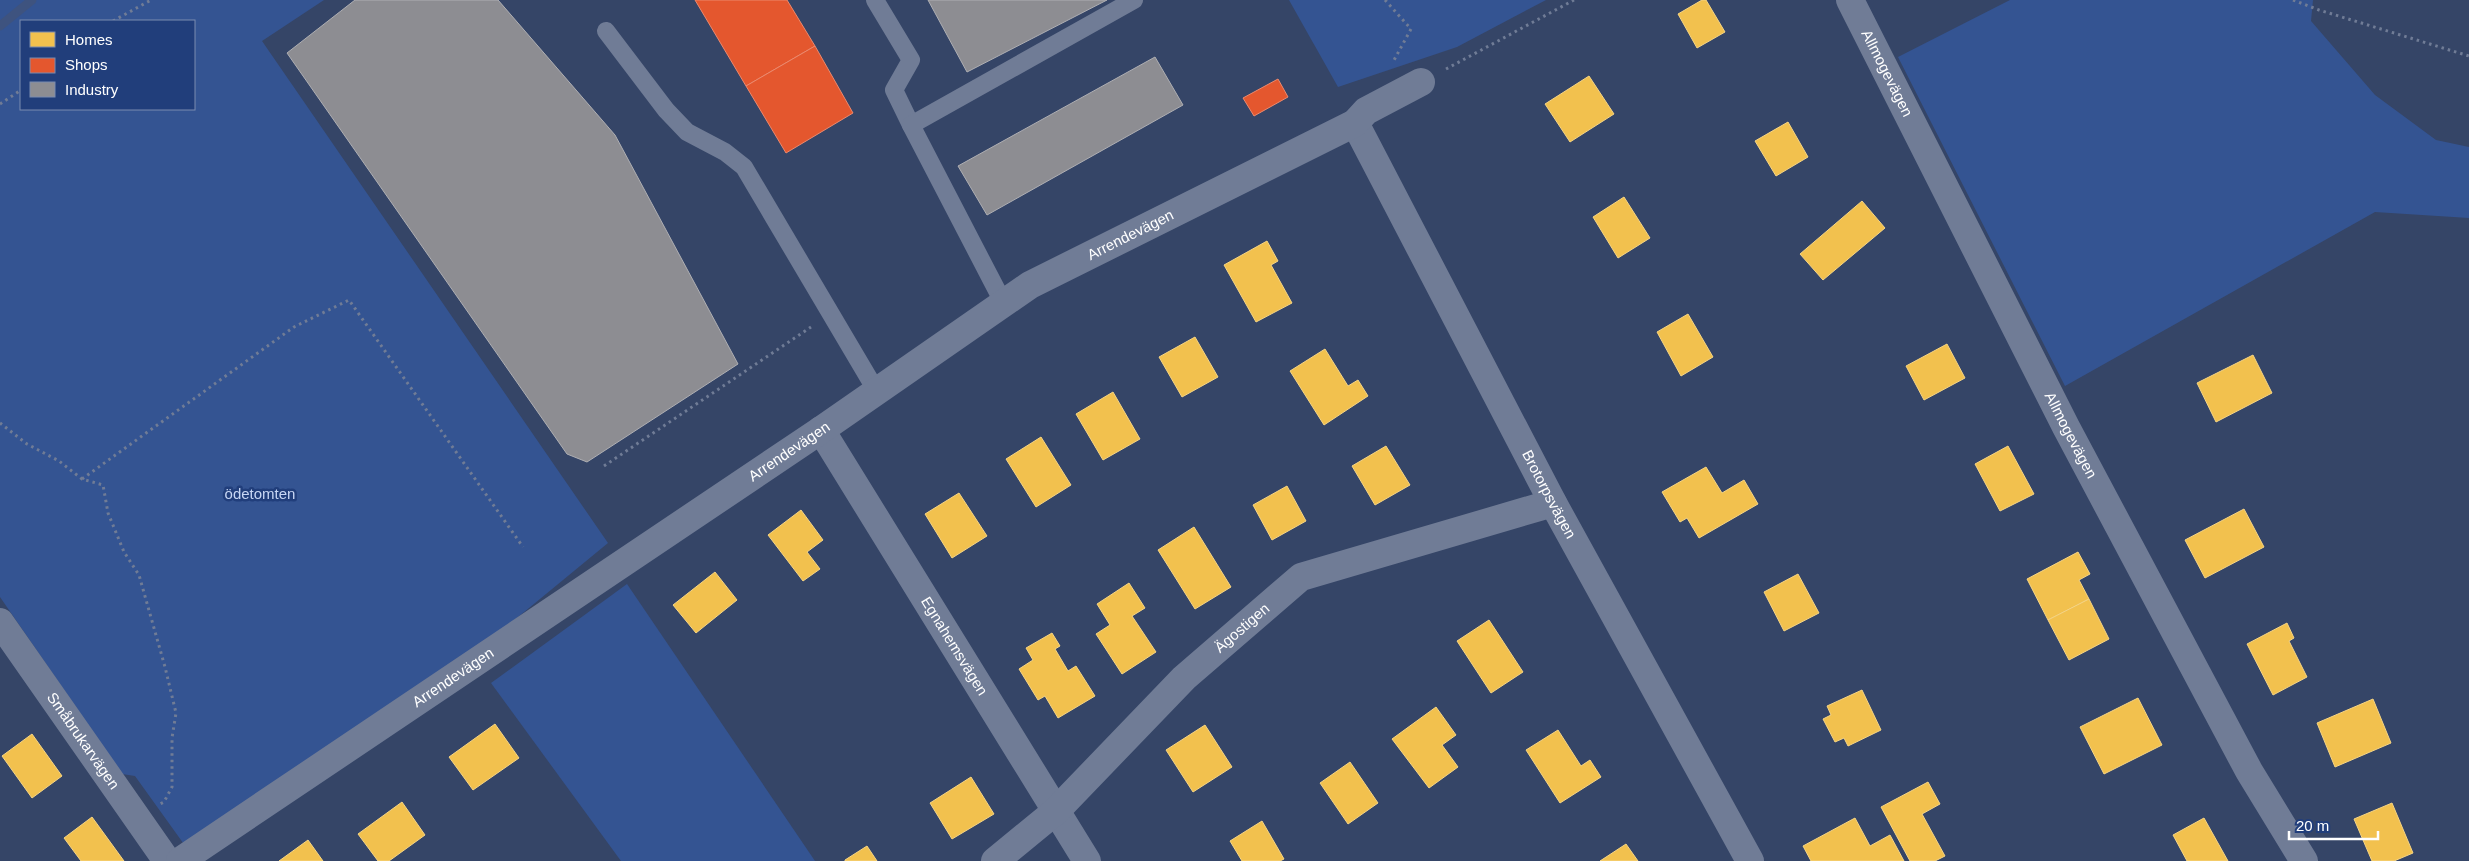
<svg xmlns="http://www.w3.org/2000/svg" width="2469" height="861" font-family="Helvetica,sans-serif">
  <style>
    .green { fill: #345492; fill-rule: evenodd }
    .homes { fill: #f2c14e; stroke: #f6d483 }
    .shops { fill: #e4572e; stroke: #ec896d }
    .industry { fill: #8d8d92; stroke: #afafb3 }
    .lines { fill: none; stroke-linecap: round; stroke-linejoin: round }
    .stream { stroke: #3e537f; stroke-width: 9 }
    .path { stroke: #707c96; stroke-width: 3; stroke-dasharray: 2.5 4; stroke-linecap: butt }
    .lane { stroke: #707c96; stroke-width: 18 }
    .street { stroke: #707c96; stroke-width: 28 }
    .labels { text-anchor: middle; stroke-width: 5; stroke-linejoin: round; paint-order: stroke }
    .street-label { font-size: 15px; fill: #fff; stroke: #213e7b }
    .park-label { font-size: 15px; fill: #c7d6f4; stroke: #213e7b }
  </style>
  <rect width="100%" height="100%" fill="#354567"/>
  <g class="green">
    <path d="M0,0H324L262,41L608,543L404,711L191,854L135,776L122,774L0,597ZM21,21H194V109H21Z"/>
    <polygon points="1289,0 1546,0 1457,47 1338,87"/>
    <polygon points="2010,0 2313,0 2311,21 2375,95 2436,140 2469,147 2469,218 2375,212 2065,386 1898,57"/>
    <polygon points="627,584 815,861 621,861 491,683"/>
  </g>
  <g class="homes">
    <polygon points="1702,0 1706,0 1725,32 1697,48 1678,14"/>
    <polygon points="1589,76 1614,114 1570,142 1545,104"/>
    <polygon points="1788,122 1808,157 1776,176 1755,141"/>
    <polygon points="1624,197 1650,238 1618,258 1593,217"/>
    <polygon points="1862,201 1885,228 1823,280 1800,254"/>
    <polygon points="1267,241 1278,261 1271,265 1292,303 1256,322 1224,265"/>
    <polygon points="1688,314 1713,357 1681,376 1657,332"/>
    <polygon points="1195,337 1218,377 1182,397 1159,357"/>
    <polygon points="1947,344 1965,378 1924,400 1906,366"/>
    <polygon points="1325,349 1348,386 1358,380 1368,396 1324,425 1290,371"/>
    <polygon points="2253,355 2272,393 2216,422 2197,383"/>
    <polygon points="1113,392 1140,439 1103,460 1076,414"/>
    <polygon points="1041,437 1071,485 1036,507 1006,459"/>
    <polygon points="1386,446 1410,485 1375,505 1352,466"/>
    <polygon points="2008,446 2034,494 2000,511 1975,464"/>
    <polygon points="1706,467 1722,493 1744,480 1758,504 1699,538 1687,518 1680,522 1662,492"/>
    <polygon points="1287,486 1306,521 1272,540 1253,505"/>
    <polygon points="959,493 987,536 952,558 925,514"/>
    <polygon points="2244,509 2264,547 2205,578 2185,540"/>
    <polygon points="801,510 823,540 807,552 820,569 803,581 768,535"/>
    <polygon points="1194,527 1231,587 1195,609 1158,550"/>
    <polygon points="2078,552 2090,574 2079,580 2089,599 2048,620 2027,579"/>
    <polygon points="715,572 737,600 696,633 673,605"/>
    <polygon points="1798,574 1819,613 1784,631 1764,592"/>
    <polygon points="1129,583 1145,608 1132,616 1156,652 1122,674 1096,634 1110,625 1097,604"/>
    <polygon points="2089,599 2109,639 2069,660 2048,620"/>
    <polygon points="1489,620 1523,672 1491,693 1457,641"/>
    <polygon points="2287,623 2294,638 2289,641 2307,677 2273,695 2247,644"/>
    <polygon points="1052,633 1060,646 1055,649 1068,671 1076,666 1095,696 1058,718 1045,696 1038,700 1019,669 1033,660 1026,648"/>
    <polygon points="1862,690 1881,730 1848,746 1844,738 1835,742 1823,719 1831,715 1827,706"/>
    <polygon points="2138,698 2162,745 2104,774 2080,727"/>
    <polygon points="2373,699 2391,743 2335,767 2317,723"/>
    <polygon points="1436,707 1456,735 1442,745 1458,767 1429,788 1392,739"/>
    <polygon points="495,724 519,758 473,790 449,757"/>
    <polygon points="1205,725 1232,767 1193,792 1166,750"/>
    <polygon points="1558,730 1581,766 1590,760 1601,777 1560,803 1526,750"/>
    <polygon points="32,734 62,776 32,798 2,756"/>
    <polygon points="1350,762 1378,803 1348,824 1320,783"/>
    <polygon points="971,777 994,814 952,839 930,803"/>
    <polygon points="1928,782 1940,804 1922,814 1945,856 1935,861 1910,861 1881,807"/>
    <polygon points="402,802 425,835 389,861 378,861 358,834"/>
    <polygon points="2392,803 2413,853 2394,861 2372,861 2354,819"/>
    <polygon points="92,817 124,861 81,861 64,838"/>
    <polygon points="1855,818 1870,846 1890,835 1904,861 1811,861 1803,846"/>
    <polygon points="2204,818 2228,861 2187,861 2173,835"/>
    <polygon points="1262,821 1284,859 1280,861 1242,861 1230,841"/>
    <polygon points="308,840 323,861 279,861"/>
    <polygon points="1626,844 1638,861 1600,861"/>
    <polygon points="867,846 877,861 845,861 845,860"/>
  </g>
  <g class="shops">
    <polygon points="695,0 787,0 815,46 746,86"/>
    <polygon points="815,46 853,113 786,153 746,86"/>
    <polygon points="1278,79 1288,97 1254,116 1243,98"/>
  </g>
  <g class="industry">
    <polygon points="355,0 498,0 615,135 738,364 587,462 567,454 287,53"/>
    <polygon points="928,0 1107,0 967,72"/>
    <polygon points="1155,57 1183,105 987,215 958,166"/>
  </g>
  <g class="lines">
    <polyline class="stream" points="0,26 32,0"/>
    <g class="path">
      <polyline points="1385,0 1411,29 1393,62"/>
      <polyline points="2293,0 2319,10 2469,56"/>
      <polyline points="113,21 151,0"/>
      <polyline points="1446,69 1574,0"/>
      <polyline points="0,104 21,90"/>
      <polyline points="0,423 27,444 59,461 82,479 103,485 108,513 124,552 139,575 165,667 176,713 172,738 172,787 164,802 160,804"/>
      <polyline points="604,466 811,327"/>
      <polyline points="82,479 294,327 349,300 523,547"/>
    </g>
    <g class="lane">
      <polyline points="875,0 911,60 894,90 911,125"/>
      <polyline points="606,31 666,110 687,132 725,152 744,167 877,392"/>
      <polyline points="1004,304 911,125 1134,0"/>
    </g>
    <g class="street">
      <path id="s1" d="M1850,0L2066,427L2249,771L2304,861"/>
      <path id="s2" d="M1355,123L1553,503L1750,861"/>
      <path id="s3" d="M821,430L1087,861"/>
      <path id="s4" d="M0,622L167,861"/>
      <path id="s5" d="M180,861L821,430L1030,285L1355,123L1366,111L1421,82"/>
      <path id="s6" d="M995,861L1056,811L1184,678L1301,577L1553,503"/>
    </g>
  </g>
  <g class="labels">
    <g class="street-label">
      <text dy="5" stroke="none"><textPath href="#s1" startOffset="82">Allmogevägen</textPath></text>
      <text dy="5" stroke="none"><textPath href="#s5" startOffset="1139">Arrendevägen</textPath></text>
      <text dy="5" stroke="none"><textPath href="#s1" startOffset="488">Allmogevägen</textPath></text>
      <text dy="5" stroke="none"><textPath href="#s5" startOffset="734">Arrendevägen</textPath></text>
      <text dy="5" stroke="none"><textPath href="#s2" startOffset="419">Brotorpsvägen</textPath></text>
      <text dy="5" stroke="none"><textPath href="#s6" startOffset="340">Ägostigen</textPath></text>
      <text dy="5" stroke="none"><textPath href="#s3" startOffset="254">Egnahemsvägen</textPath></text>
      <text dy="5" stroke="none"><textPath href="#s5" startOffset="329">Arrendevägen</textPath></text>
      <text dy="5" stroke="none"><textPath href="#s4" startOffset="145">Småbrukarvägen</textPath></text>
    </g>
    <g class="park-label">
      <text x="260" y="499">ödetomten</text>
    </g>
  </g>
  <rect x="20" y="20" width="175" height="90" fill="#213e7b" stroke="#7a8bb0"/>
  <rect x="30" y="32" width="25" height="15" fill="#f2c14e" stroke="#7a8bb0"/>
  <text x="65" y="45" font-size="15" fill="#ffffff">Homes</text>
  <rect x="30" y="58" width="25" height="15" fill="#e4572e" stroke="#7a8bb0"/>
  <text x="65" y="70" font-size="15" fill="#ffffff">Shops</text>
  <rect x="30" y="82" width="25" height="15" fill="#8d8d92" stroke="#7a8bb0"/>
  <text x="65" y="95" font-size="15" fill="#ffffff">Industry</text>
  <path d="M2289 831v8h89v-8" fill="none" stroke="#ffffff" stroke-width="2.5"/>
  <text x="2296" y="831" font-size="15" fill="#ffffff" stroke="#213e7b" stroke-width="4" paint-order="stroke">20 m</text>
</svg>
